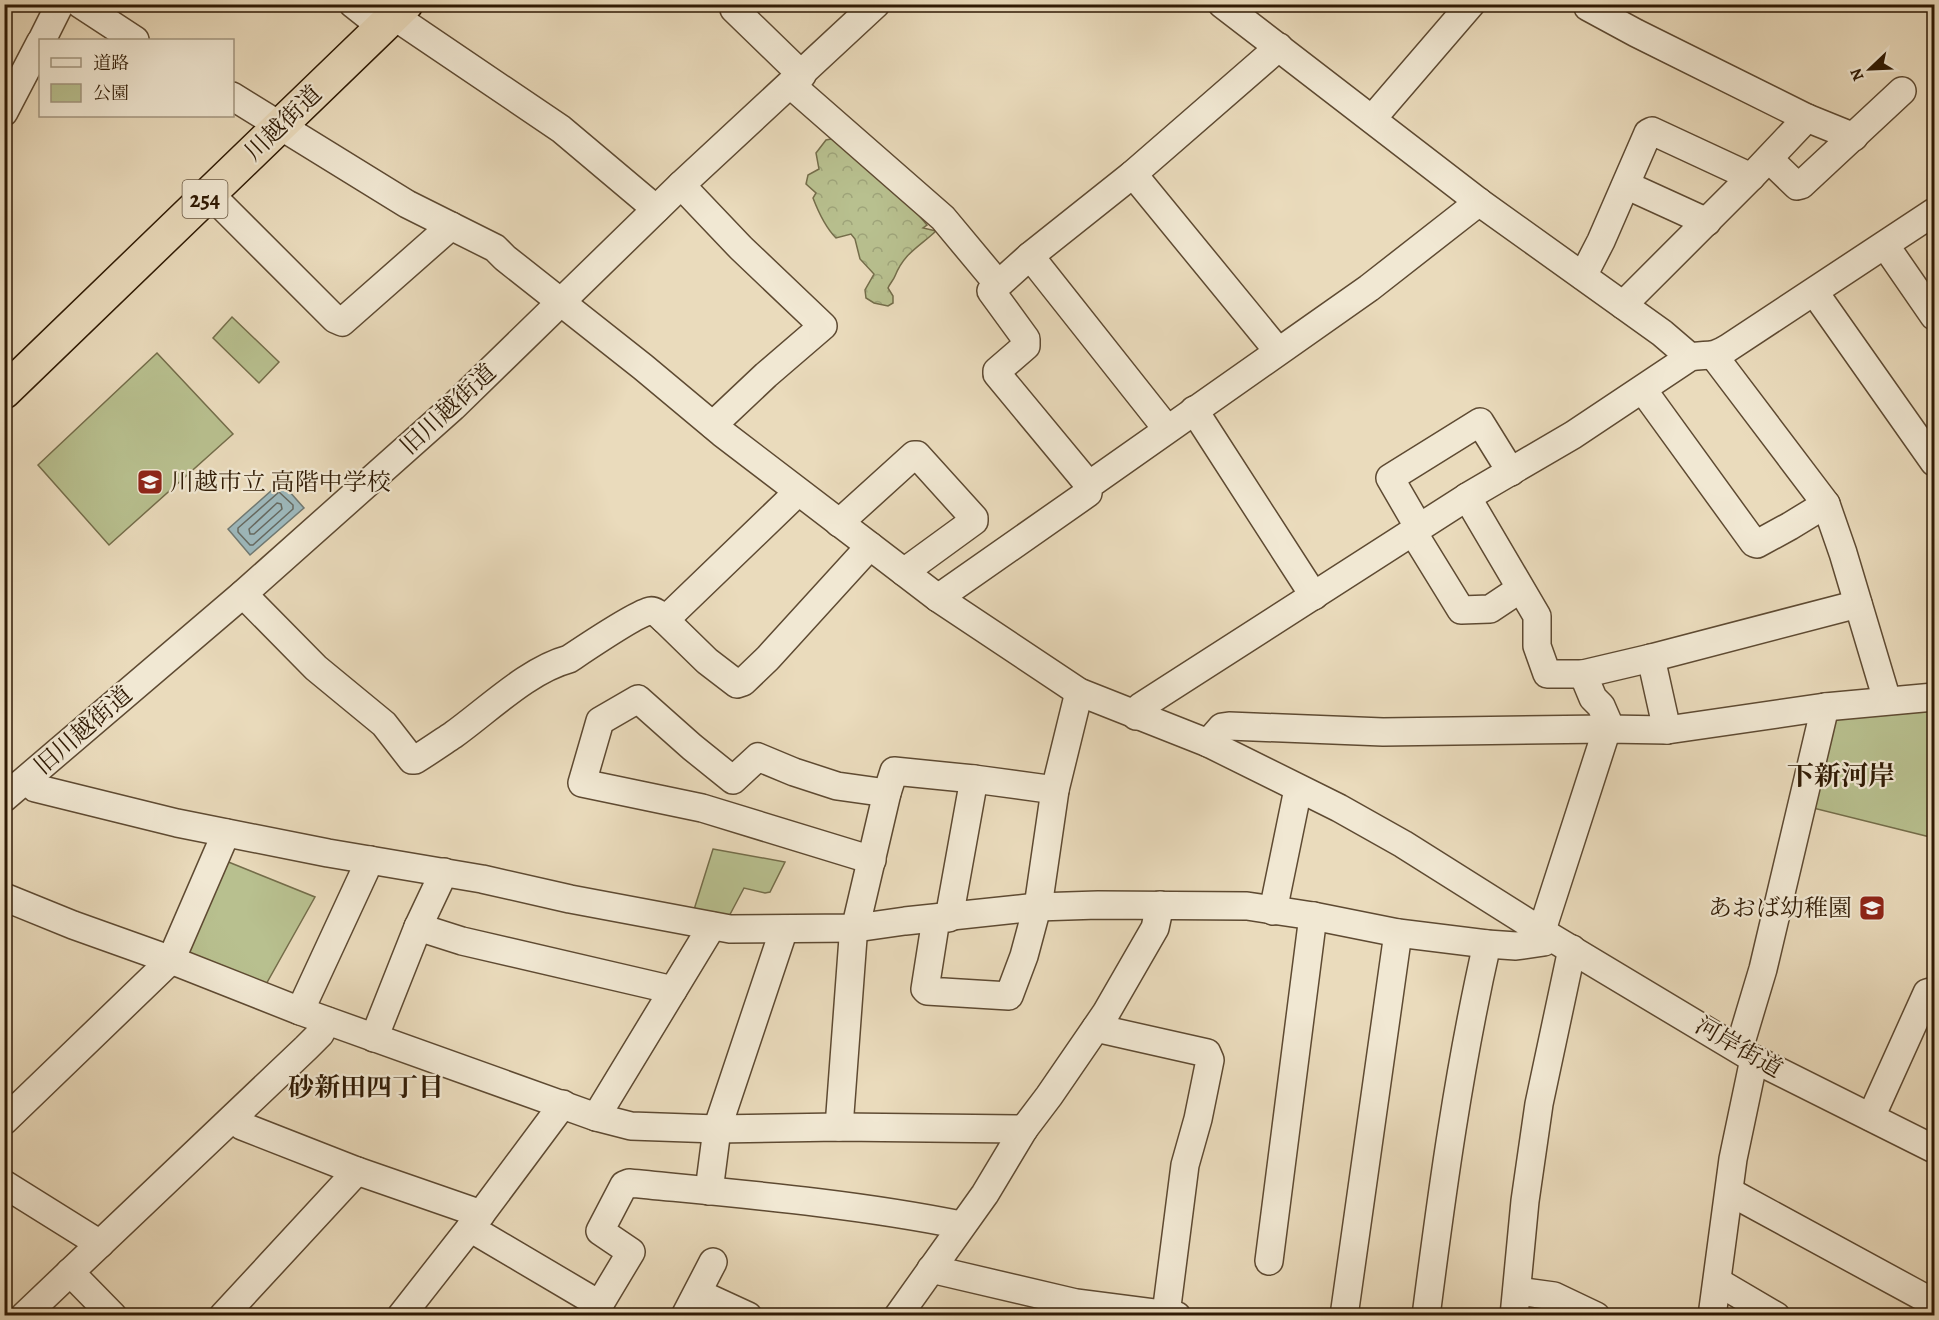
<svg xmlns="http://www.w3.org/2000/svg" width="1939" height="1320" font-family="Alegreya,'Noto Serif JP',serif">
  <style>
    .green { fill: #b8c08f; stroke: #746d4a; stroke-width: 1.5 }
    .forest { fill: url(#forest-crowns); stroke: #746d4a; stroke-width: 1.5 }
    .water { fill: #9db8bc; stroke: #717972; stroke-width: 1.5 }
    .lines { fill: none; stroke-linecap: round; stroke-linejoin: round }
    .shore { stroke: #666960; stroke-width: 1.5 }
    .minor-casing { stroke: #5e4a32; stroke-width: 30 }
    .highway-casing { stroke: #2f1a04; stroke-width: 36 }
    .minor { stroke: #f1e8d3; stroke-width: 27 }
    .highway { stroke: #eadbbc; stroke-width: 33 }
    .labels { text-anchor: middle; stroke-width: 4.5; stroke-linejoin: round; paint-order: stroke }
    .shield { fill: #f1e8d3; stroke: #695842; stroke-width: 1.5 }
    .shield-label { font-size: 22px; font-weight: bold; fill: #2f1a04 }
    .street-label { font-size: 24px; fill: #2f1a04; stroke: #f1e8d3 }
    .poi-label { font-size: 24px; fill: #2f1a04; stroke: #f1e8d3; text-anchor: start }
    .neighbourhood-label { font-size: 26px; font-weight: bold; fill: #2f1a04; stroke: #f1e8d3 }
    .quarter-label { font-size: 27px; font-weight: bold; fill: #2f1a04; stroke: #f1e8d3 }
  </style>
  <defs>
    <pattern id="forest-crowns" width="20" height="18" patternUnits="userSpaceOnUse" patternTransform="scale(1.5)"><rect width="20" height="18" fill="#b8c08f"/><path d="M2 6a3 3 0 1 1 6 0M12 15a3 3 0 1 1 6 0" fill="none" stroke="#9ea47a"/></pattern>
  </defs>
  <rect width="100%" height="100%" fill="#eadbbc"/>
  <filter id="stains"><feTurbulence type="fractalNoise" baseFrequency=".00333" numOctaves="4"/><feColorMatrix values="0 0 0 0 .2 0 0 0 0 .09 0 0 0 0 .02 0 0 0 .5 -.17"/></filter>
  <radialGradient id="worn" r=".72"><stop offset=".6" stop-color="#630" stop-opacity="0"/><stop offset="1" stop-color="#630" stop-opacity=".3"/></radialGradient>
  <g class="green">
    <polygon points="232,317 279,362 259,383 213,338"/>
    <polygon points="157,353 233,434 109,545 38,465"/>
    <polygon points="1934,706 1934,838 1809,807 1829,720"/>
    <polygon points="713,849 785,862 770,892 765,893 744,888 726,922 692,916"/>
    <polygon points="221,859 315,897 265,986 184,954"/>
  </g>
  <path class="forest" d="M836,138L912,207L927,225L923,228L936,231C919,247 904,253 895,276C893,281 890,283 888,288L893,296V303L888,306L874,303L866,298L865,290L874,274L860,259L855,239L851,234L836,238C827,229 818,211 813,198L816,193L806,184L808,175L819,169L816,153L826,140Z"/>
  <polygon class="water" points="281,482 304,508 250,555 228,529"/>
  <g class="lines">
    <g class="shore">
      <polygon points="279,492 293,505 293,509 253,545 250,545 238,532 238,528"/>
      <polygon points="277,503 281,504 282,509 254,534 250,534 249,529"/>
    </g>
    <defs>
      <g id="minor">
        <polyline points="80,4 135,40"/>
        <polyline points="353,4 382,27"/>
        <polyline points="738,4 734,9 802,75"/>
        <polyline points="1222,4 1479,202 1662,333 1690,357"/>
        <polyline points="1588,4 1588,7 1636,33 1807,118 1751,177 1623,305"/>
        <polyline points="394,16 561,129 656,209"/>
        <polyline points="42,40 60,4"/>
        <polyline points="791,85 943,218 998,284"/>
        <polyline points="232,96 407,204 495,248 505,258 643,367 722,433 870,546 938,598 1079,692 1208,743 1339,808 1403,844 1549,936 1754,1059 1934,1149"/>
        <polyline points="4,112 40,43"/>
        <polyline points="1807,118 1854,137"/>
        <polyline points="1372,119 1471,4"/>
        <polyline points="1769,159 1797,186 1801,185 1902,91"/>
        <polyline points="1133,174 1278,351"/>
        <polyline points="681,185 741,248 823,326 766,375 713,425"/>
        <polyline points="1626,185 1707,222"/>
        <polyline points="210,194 335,319 342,322 451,226"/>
        <polyline points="1885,245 1934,316"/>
        <polyline points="1030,256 991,291 1026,339 1026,346 997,371 997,374 1089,485"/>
        <polyline points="1583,276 1601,241 1648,133 1652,131 1751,177"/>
        <polyline points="1815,293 1934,462"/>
        <polyline points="1714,356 1826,504 1843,553 1887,700"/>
        <polyline points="1643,390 1754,543 1757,544 1790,526 1826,504"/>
        <polyline points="1194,410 1314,596"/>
        <polyline points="1167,429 1030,256 1133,174 1279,47"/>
        <polyline points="1467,497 1537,616 1537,646 1547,674 1583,674"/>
        <polyline points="839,523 914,455 917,455 974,518 974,521 904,572"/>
        <polyline points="1419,528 1390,478 1480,422 1511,472"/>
        <polyline points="1413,532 1461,610 1490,609 1520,589"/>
        <path d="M243,594L316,668L384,724L412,760H415C428,752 441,743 453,735C488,710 528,670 569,659C584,649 637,613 650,611C656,610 661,617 665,620L798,492"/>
        <polyline points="938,598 1088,493 1089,485 1369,288 1479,202"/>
        <polyline points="665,620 707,661 737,684 743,682 768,658 870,546"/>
        <polyline points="1651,658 1667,730"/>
        <path d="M1136,716L1140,707L1467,497L1573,435L1690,357C1708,354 1712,358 1728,348L1934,212"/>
        <polyline points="1611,729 1601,706 1593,698 1583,674 1651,658 1858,604"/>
        <polyline points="1208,743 1222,727 1229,726 1383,732 1607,729 1667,730 1825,707 1934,697"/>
        <polyline points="27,779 35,788 177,823 328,853 482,879 570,899 730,929 856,928 905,921 1037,907 1098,905 1247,906 1313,916 1398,933 1487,944 1516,946 1544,942 1549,936"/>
        <polyline points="4,798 243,594 453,407 681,185 876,4"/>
        <polyline points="872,860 702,808 582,783 600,721 638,699 692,747 733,780 758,757 794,772 837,786 887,793"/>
        <polyline points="444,872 418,927 462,941 673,990"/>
        <polyline points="4,897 73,925 171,960 300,1011 596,1117 631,1126 717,1129 839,1127 1024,1129"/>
        <polyline points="1273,911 1298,789"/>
        <polyline points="949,918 974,779"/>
        <polyline points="936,919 925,989 927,991 1009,996 1024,956 1039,900 1055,790 1079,692"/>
        <polyline points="1542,930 1607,729"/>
        <polyline points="300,1011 370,860"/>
        <polyline points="1096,1028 1207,1053 1210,1060 1198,1119 1185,1165 1166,1314"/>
        <polyline points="374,1038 418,927"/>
        <polyline points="1739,1049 1763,969 1825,707"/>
        <polyline points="596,1117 712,926"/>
        <polyline points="1871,1117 1927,993 1934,991"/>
        <polyline points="233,1118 242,1126 357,1171 481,1214"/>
        <polyline points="4,1121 171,960 226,833"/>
        <polyline points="839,1127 853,938 887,793 894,771 974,779 1055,790"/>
        <polyline points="4,1184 100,1244"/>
        <polyline points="709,1191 717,1129 784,929"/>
        <polyline points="1730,1192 1934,1303"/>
        <path d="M470,1228L597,1303L601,1302L631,1252L600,1231L624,1185L629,1183C740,1194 852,1203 961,1225"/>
        <polyline points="1269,1261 1313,916"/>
        <polyline points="931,1269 1076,1303 1177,1316"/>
        <polyline points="70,1272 113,1316"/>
        <polyline points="1718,1282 1776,1316"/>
        <polyline points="1517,1291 1554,1296 1596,1316"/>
        <polyline points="698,1293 748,1316"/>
        <polyline points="24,1316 306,1048 320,1034 327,1021"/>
        <polyline points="223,1316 357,1171"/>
        <polyline points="401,1316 481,1214 563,1104"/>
        <polyline points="685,1316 713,1262"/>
        <polyline points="898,1316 985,1194 1024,1129 1049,1096 1106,1013 1155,928 1160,905"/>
        <polyline points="1344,1316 1398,933"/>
        <path d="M1426,1316C1442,1191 1459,1067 1487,944"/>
        <polyline points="1514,1316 1525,1201 1539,1104 1572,949"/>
        <polyline points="1712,1316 1733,1159 1754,1059"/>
      </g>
      <polyline id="highway" points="4,392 406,4"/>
    </defs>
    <use href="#minor" class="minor-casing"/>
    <use href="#highway" class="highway-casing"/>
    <use href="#minor" class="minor"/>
    <use href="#highway" class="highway"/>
  </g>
  <defs>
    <symbol id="school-square" viewBox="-11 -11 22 22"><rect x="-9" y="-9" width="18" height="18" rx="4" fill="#8f2418" stroke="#f1e8d3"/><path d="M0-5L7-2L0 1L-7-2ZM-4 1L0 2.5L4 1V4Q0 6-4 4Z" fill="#fff"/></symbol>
  </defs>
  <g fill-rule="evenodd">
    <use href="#school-square" x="135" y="467" width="30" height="30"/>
    <use href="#school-square" x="1857" y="893" width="30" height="30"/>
  </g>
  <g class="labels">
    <rect class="shield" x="182.5" y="180" width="45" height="38" rx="4.5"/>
    <g class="shield-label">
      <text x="205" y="207">254</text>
    </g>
    <g class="street-label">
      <text transform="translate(283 123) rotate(-44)" y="8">川越街道</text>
      <text transform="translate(448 409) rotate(-43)" y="8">旧川越街道</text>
      <text transform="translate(83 730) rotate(-41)" y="8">旧川越街道</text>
      <text transform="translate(1739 1047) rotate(30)" y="8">河岸街道</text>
    </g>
    <g class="poi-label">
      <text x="170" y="490">川越市立 高階中学校</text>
      <text x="1852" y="916" text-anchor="end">あおば幼稚園</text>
    </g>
    <g class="neighbourhood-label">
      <text x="366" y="1096">砂新田四丁目</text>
    </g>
    <g class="quarter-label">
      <text x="1841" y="785">下新河岸</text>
    </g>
  </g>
  <rect width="1939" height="1320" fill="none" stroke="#eadbbc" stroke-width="24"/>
  <rect x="6" y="6" width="1927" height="1308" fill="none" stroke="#2f1a04" stroke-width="3"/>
  <rect x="12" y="12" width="1915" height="1296" fill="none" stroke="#2f1a04" stroke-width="1.5"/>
  <rect x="39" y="39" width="195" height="78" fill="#f1e8d3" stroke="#a39680" stroke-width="1.5"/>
  <rect x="51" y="58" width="30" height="9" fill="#f1e8d3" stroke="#a39680" stroke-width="1.5"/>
  <text x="93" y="69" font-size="18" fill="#2f1a04">道路</text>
  <rect x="51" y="84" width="30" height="18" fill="#b8c08f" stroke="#a39680" stroke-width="1.5"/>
  <text x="93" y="99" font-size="18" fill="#2f1a04">公園</text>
  <g transform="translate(1870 69) rotate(247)" stroke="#f1e8d3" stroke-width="4.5" paint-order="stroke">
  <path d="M0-4.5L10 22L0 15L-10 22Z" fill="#2f1a04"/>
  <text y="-9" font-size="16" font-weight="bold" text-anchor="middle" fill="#2f1a04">N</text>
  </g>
  <rect width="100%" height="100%" filter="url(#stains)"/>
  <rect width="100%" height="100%" fill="url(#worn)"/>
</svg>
